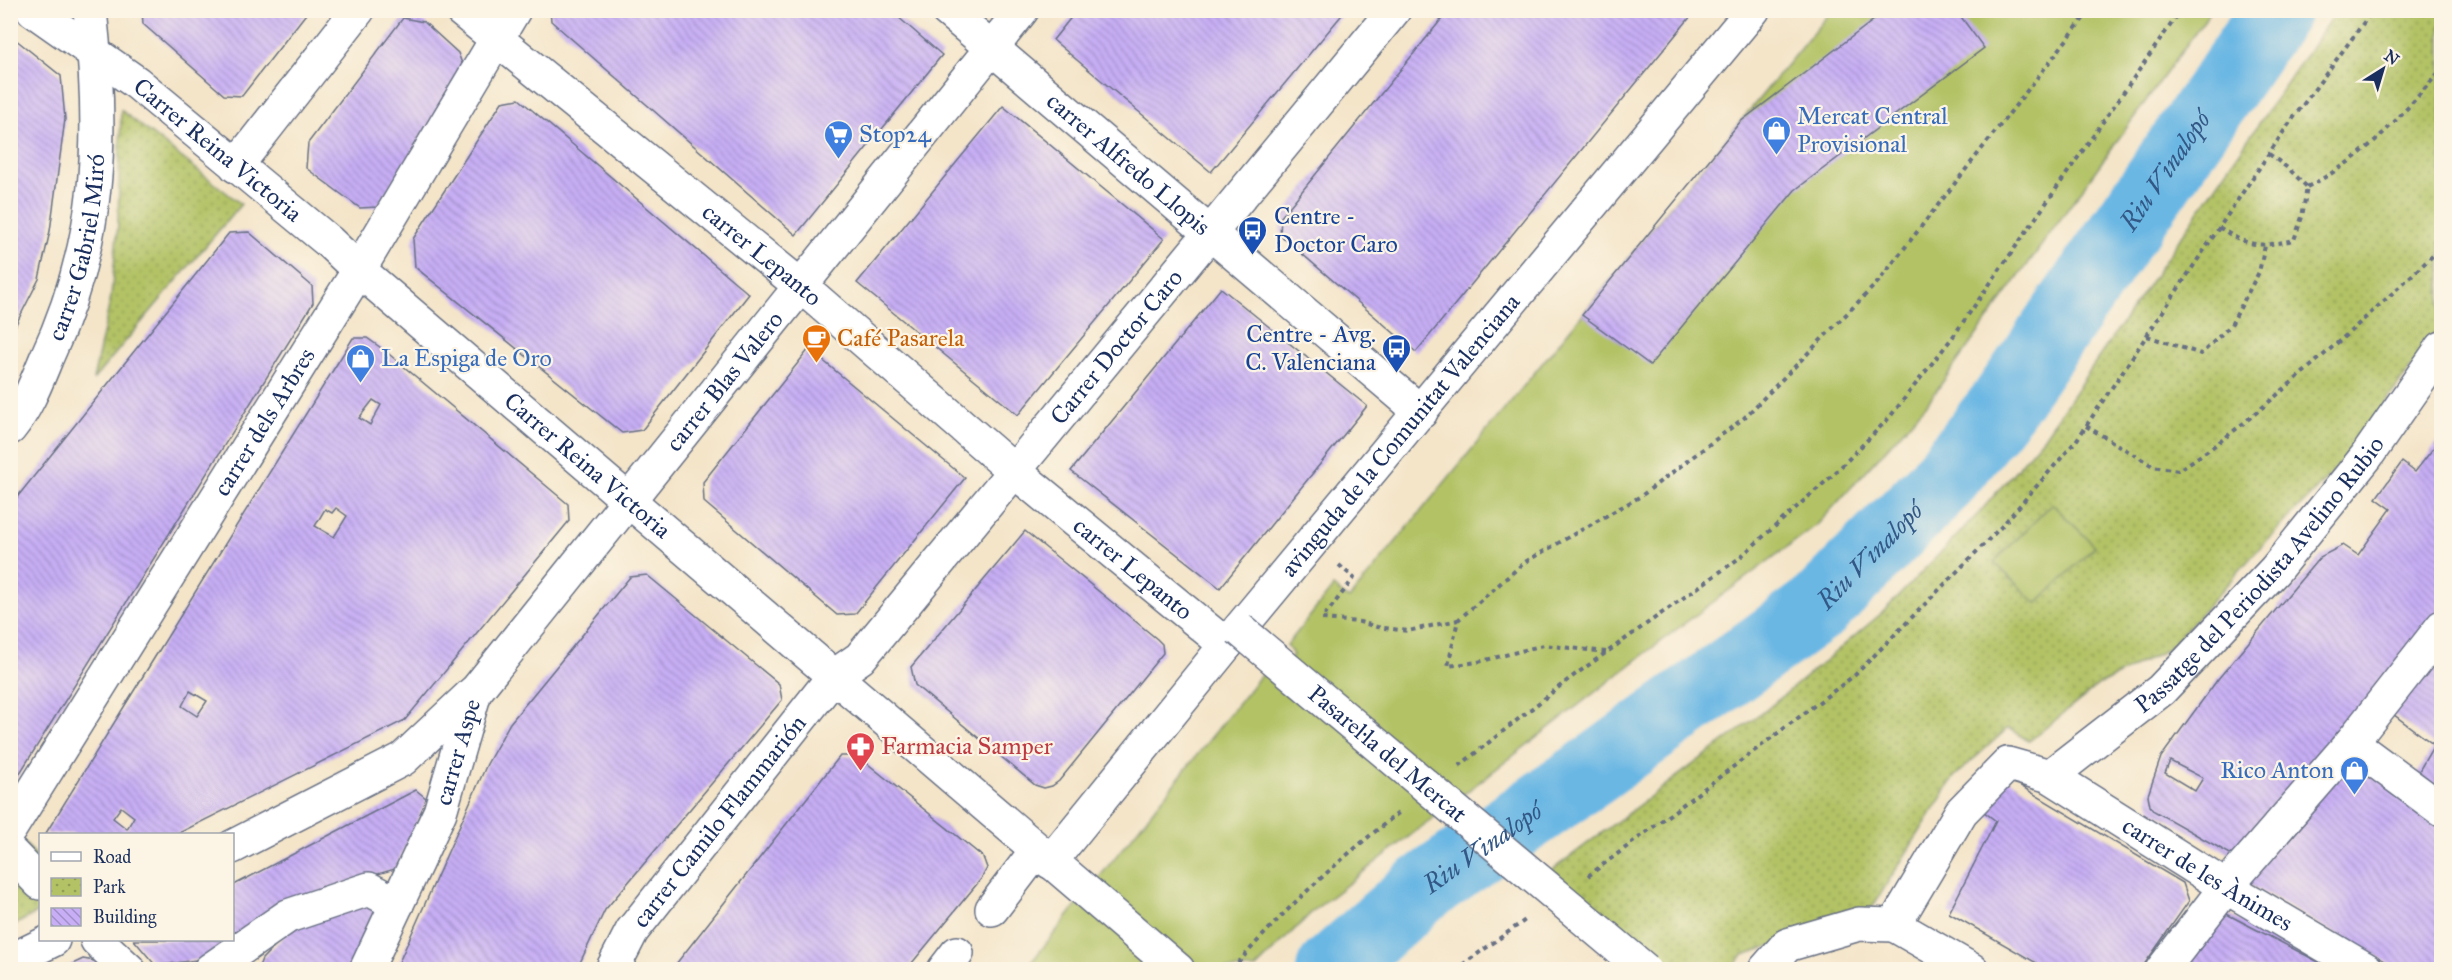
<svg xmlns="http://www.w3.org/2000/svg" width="2452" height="980" font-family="'IM FELL Great Primer',serif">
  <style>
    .park { fill: url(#park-dots); stroke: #667862; stroke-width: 1.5 }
    .garden { fill: #b2c265; stroke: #667862; stroke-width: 1.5 }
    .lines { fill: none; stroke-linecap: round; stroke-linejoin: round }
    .river { stroke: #6ab7e4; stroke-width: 70 }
    .building { fill: url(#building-back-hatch); fill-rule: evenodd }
    .minor-casing { stroke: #676f83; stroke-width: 36 }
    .major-casing { stroke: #676f83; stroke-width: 36 }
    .path { stroke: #676f83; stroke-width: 4; stroke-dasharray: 4.5 4.5; stroke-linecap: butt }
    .minor { stroke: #fff; stroke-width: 33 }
    .major { stroke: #fff; stroke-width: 33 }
    .minor-bridge-casing { stroke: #676f83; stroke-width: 36; stroke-linecap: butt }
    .minor-bridge { stroke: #fff; stroke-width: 33 }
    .labels { text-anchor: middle; stroke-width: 4.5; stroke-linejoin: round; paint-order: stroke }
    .shop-label { font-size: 24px; fill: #366cbe; stroke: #fcf5e5; text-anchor: start }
    .street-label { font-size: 24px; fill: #1b2f5e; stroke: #fcf5e5 }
    .transit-label { font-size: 24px; fill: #164399; stroke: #fcf5e5; text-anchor: start }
    .food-label { font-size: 24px; fill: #c56008; stroke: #fcf5e5; text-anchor: start }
    .health-label { font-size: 24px; fill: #be3a42; stroke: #fcf5e5; text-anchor: start }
    .water-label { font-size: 26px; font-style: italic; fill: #335886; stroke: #fcf5e5 }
  </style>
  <defs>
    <pattern id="park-dots" width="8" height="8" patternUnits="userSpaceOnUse" patternTransform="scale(1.5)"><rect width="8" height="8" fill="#b2c265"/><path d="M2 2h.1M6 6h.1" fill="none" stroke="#909e56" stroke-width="1.8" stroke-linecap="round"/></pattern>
    <pattern id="building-back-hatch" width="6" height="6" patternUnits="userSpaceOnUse" patternTransform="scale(1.5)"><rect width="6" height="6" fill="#c8aff5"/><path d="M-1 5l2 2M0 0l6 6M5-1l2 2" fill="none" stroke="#a28fca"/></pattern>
  </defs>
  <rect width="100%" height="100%" fill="#fcf5e5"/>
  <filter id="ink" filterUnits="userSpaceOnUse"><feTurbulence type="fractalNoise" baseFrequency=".0167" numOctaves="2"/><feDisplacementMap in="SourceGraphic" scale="12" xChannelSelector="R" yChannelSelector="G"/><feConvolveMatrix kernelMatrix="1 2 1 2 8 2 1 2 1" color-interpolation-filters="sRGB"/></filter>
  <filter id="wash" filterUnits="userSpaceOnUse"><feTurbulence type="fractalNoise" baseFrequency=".008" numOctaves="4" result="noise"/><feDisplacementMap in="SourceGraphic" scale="24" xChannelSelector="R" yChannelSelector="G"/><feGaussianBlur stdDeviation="1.35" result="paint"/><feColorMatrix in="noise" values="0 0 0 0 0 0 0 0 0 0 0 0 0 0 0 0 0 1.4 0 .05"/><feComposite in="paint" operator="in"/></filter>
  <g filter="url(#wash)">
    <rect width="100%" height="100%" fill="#f4e5c9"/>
    <g class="park">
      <polygon points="2336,11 2441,11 2441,327 2338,467 2256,552 2170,648 2099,685 2029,741 2008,728 1954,777 1868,914 1743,955 1731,969 1659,969 1548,873 1766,710 1882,613 1979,513 2044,437"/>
      <polygon points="121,110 241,204 93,380 111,297 118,224"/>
      <polygon points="22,841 40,859 40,911 11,927 10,859"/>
    </g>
    <g class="garden">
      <polygon points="1831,11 2211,11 1926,405 1818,524 1665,638 1313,911 1255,969 1025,970 1261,675 1274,677 1293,655 1287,645 1333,587 1349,599"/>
      <polygon points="2052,504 2095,546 2037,604 1994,562"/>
    </g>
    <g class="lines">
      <path class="river" id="s1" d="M1331,970L1420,891L1595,769L1820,606L1938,486L2003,405L2276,10"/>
    </g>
    <g id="blocks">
      <g class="building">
        <polygon points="142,10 309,10 242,96 224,95 143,24"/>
        <polygon points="550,10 890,10 942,55 796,235 551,21"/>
        <polygon points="1077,10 1346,10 1211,172 1053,40"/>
        <polygon points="1449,10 1696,10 1416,352 1280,235 1281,217"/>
        <polygon points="1887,10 1956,10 1984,48 1795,190 1650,365 1582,315 1740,122"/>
        <polygon points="403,18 424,22 458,53 464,69 377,207 360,208 306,168 308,143"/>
        <polygon points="10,35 61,76 65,119 50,231 39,279 10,336"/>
        <polygon points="519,99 749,294 642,430 622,433 415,267 413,239 502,102"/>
        <polygon points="1003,106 1164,239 1018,415 857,283"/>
        <polygon points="249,232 312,286 313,303 10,789 10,506 229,233"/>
        <polygon points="1221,288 1367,406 1220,588 1071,471"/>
        <path d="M353,338H367L384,350L568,504L569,521L405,720L177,834H48L46,833L140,681ZM373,400L381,405L370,425L359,418ZM336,508L347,516L334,537L315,526L325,509L332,513ZM190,691L207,701L197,716L182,706ZM121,807L134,817L127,829L113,818Z"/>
        <polygon points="809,349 965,478 855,614 837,615 704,502 703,482"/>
        <path d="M2442,437V614L2232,855L2154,811L2150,806L2148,795L2161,757L2218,679L2320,557L2343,545L2358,555L2391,509L2376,498L2402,462L2415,472ZM2170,761L2203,778L2195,791L2165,773Z"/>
        <polygon points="1025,531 1157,639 1162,644 1163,653 1059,781 1052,786 1044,788 1035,785 915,685 911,667"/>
        <polygon points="647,575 779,684 782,700 605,910 577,969 396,969 487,764 510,723 630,577"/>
        <polygon points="2432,664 2442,669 2442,794 2416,776 2434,745 2393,714"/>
        <polygon points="840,756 858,756 983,857 987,868 981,879 907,969 672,969"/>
        <polygon points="2352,756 2442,822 2442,969 2398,969 2245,882"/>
        <polygon points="2004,776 2183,883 2189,901 2141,969 2047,969 1949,913 1996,821 1983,811"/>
        <polygon points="416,790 427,799 395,869 334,887 209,958 156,966 134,940 232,940 232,886"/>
        <polygon points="381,905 352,969 258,969 262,959 309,911"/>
        <polygon points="2217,909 2332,969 2175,969"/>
        <polygon points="83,959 94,961 104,969 62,969"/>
      </g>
    </g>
  </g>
  <g filter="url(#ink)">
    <use href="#blocks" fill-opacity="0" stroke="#676f83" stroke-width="1.5"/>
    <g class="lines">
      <defs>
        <g id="minor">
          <path id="s2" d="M461,10L802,287L1013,470L1226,645"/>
          <path id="s3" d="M947,10L1421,412"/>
          <polyline points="236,166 358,10"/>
          <polyline points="2351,743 2442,810"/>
          <path id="s4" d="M2050,776L2161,690L2275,570L2366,457L2442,348"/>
          <path id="s5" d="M10,829L359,270L514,10"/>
          <polyline points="232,847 403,759 473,693"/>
          <polyline points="10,852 40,883"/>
          <path id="s6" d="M1050,862L1226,645L1753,10"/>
          <polyline points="992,909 1037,850"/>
          <path id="s7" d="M1894,925L1961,812L2008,764L2050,776L2226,887L2367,970"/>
          <polyline points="1894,925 1972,970"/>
          <polyline points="97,940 129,970"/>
          <polyline points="10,961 53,940"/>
          <polyline points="210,970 288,916 369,889 397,904"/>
          <path id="s8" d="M366,970L440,812L475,692L1022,10"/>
          <path id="s9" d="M612,970L632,931L834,676L860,658L1394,10"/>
          <polyline points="944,970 957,953"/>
          <polyline points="1765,970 1787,945 1859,924 1894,925"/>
          <polyline points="2162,970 2226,887 2351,743 2442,627"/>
        </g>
        <g id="major">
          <path id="s10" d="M33,10L137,83L328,241L359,270L1178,970"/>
          <path id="s11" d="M10,428C27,407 36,383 46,359C101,241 104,138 90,10"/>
        </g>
      </defs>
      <use href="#minor" class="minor-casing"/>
      <use href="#major" class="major-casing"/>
      <g class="path">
        <polyline points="2269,154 2289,169 2307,187"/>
        <path d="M2307,187C2369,155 2397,120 2442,69"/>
        <path d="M2219,227C2249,248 2260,247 2294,240L2302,217L2307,187"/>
        <polyline points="2147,336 2201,354 2231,325 2259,272 2265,246"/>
        <path d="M2086,426L2153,466L2178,470C2218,446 2255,414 2291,383C2343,339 2392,294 2442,247"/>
        <polyline points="1339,565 1354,578 1322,619 1360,622 1377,627 1408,631 1458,620"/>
        <polyline points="1606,652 1544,645 1478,662 1448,666 1458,620 1525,562 1641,496 1744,418 1878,282 2090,10"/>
        <polyline points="1459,766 1569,679 1738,559 1833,475 1889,418 1952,338 2181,10"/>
        <polyline points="1588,876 1855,675 2001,527 2076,441 2286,128 2373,10"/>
        <path d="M1232,970C1283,910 1339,859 1401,811"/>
        <polyline points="1455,970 1528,918"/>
      </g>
      <use href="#minor" class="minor"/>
      <use href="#major" class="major"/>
      <defs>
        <g id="minor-bridge">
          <path id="s12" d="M1239,629L1645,970"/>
        </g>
      </defs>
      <use href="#minor-bridge" class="minor-bridge-casing"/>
      <use href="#minor-bridge" class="minor-bridge"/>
    </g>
  </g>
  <defs>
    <symbol id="shop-pin" viewBox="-11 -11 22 30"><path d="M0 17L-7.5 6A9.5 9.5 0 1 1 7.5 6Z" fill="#3f7fe0" stroke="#fcf5e5"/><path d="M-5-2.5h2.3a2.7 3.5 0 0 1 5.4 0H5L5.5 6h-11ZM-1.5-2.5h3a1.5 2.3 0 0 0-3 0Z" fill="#fff"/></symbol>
    <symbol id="supermarket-pin" viewBox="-11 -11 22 30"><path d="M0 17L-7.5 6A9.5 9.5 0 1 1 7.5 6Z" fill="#3f7fe0" stroke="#fcf5e5"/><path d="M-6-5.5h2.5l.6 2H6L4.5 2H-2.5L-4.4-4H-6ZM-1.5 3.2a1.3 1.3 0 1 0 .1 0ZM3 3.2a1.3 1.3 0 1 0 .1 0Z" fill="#fff"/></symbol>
    <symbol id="bus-pin" viewBox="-11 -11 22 30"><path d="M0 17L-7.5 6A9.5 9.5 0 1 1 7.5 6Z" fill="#1a4fb4" stroke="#fcf5e5"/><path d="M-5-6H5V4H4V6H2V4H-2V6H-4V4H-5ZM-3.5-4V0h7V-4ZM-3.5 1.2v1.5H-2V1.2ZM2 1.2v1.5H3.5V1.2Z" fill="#fff"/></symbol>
    <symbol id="cafe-pin" viewBox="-11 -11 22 30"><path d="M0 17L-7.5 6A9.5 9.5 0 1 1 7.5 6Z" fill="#e8710a" stroke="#fcf5e5"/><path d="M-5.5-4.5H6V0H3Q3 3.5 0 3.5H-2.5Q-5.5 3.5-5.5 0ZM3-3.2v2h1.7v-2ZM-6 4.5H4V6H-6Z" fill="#fff"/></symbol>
    <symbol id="pharmacy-pin" viewBox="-11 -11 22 30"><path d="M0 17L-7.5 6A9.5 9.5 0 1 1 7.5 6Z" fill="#e0444e" stroke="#fcf5e5"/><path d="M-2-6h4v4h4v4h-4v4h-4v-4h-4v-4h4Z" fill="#fff"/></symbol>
  </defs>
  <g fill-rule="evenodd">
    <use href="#shop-pin" x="1760" y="114" width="33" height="45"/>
    <use href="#supermarket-pin" x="822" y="118" width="33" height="45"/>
    <use href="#bus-pin" x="1236" y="214" width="33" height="45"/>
    <use href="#cafe-pin" x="800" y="322" width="33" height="45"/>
    <use href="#bus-pin" x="1380" y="332" width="33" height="45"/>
    <use href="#shop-pin" x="344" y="342" width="33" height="45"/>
    <use href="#pharmacy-pin" x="844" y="730" width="33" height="45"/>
    <use href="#shop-pin" x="2338" y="754" width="33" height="45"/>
  </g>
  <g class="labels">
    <g class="shop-label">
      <text x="1797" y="124">Mercat Central<tspan x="1797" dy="28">Provisional</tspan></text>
      <text x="859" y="142">Stop24</text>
      <text x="381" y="366">La Espiga de Oro</text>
      <text x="2334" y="778" text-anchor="end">Rico Anton</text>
    </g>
    <g class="street-label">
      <text dy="8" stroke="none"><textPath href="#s10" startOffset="232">Carrer Reina Victoria</textPath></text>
      <text dy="8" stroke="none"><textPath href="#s3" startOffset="238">carrer Alfredo Llopis</textPath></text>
      <text dy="8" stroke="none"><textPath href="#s11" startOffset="195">carrer Gabriel Miró</textPath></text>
      <text dy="8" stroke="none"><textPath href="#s2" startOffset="388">carrer Lepanto</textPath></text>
      <text dy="8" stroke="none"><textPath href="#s9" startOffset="804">Carrer Doctor Caro</textPath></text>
      <text dy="8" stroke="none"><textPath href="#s8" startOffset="698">carrer Blas Valero</textPath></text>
      <text dy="8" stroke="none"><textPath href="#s5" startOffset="480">carrer dels Arbres</textPath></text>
      <text dy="8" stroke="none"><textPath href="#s6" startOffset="552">avinguda de la Comunitat Valenciana</textPath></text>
      <text dy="8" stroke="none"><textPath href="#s10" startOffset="718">Carrer Reina Victoria</textPath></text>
      <text dy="8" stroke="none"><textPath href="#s2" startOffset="874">carrer Lepanto</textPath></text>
      <text dy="8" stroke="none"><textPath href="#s4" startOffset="292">Passatge del Periodista Avelino Rubio</textPath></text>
      <text dy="8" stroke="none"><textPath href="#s8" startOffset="237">carrer Aspe</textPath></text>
      <text dy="8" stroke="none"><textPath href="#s12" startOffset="194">Pasarel·la del Mercat</textPath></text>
      <text dy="8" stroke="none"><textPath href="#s9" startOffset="184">carrer Camilo Flammarión</textPath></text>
      <text dy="8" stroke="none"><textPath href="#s7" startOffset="428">carrer de les Ànimes</textPath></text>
    </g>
    <g class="transit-label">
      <text x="1274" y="224">Centre -<tspan x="1274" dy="28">Doctor Caro</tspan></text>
      <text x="1376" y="342" text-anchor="end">Centre - Avg.<tspan x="1376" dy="28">C. Valenciana</tspan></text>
    </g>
    <g class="food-label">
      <text x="837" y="346">Café Pasarela</text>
    </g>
    <g class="health-label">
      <text x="881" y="754">Farmacia Samper</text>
    </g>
    <g class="water-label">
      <text dy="9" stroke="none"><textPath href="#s1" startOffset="1167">Riu Vinalopó</textPath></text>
      <text dy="9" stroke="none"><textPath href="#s1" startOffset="681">Riu Vinalopó</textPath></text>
      <text dy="9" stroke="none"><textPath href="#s1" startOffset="195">Riu Vinalopó</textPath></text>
    </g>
  </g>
  <rect width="2452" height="980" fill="none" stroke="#fcf5e5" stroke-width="36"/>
  <rect x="39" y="833" width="195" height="108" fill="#fcf5e5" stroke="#a2a6af" stroke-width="1.5"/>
  <rect x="51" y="852" width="30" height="9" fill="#ffffff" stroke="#a2a6af" stroke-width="1.5"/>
  <text x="93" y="863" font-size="18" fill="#1b2f5e">Road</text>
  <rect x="51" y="878" width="30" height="18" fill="url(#park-dots)" stroke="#a2a6af" stroke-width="1.5"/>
  <text x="93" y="893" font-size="18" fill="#1b2f5e">Park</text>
  <rect x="51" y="908" width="30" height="18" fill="url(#building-back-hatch)" stroke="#a2a6af" stroke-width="1.5"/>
  <text x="93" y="923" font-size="18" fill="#1b2f5e">Building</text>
  <g transform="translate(2383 69) rotate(37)" stroke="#fcf5e5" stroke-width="4.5" paint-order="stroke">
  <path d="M0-4.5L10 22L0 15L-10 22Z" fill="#1b2f5e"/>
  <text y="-9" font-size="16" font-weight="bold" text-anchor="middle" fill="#1b2f5e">N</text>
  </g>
</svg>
